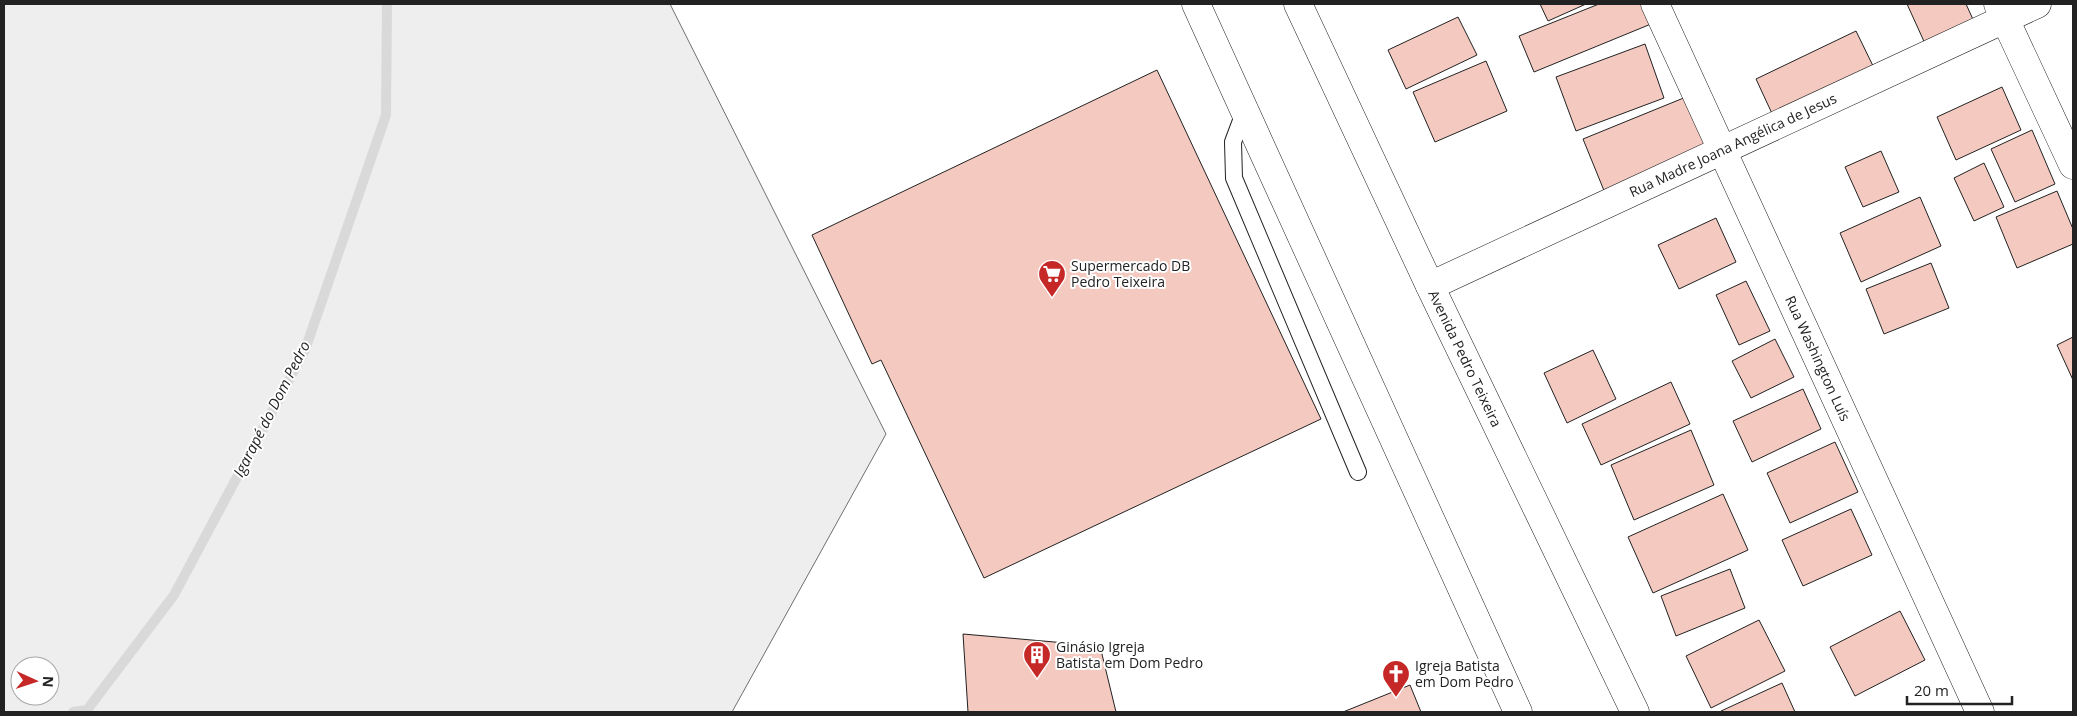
<svg xmlns="http://www.w3.org/2000/svg" width="2077" height="716" font-family="'Open Sans',sans-serif">
  <style>
    .green { fill: #eee; stroke: #6f6f6f; fill-rule: evenodd }
    .lines { fill: none; stroke-linecap: round; stroke-linejoin: round }
    .stream { stroke: #d9d9d9; stroke-width: 10 }
    .building { fill: #f3c9c0; stroke: #222 }
    .service-casing { stroke: #222; stroke-width: 18 }
    .minor-casing { stroke: #222; stroke-width: 29 }
    .tertiary-casing { stroke: #222; stroke-width: 29 }
    .service { stroke: #fff; stroke-width: 16 }
    .minor { stroke: #fff; stroke-width: 28 }
    .tertiary { stroke: #fff; stroke-width: 28 }
    .labels { text-anchor: middle; stroke-width: 4; stroke-linejoin: round; paint-order: stroke }
    .street-label { font-size: 14px; fill: #222; stroke: #fff }
    .poi-label { font-size: 14px; fill: #222; stroke: #fff; text-anchor: start }
    .water-label { font-size: 15px; font-style: italic; fill: #222; stroke: #fff }
  </style>
  <rect width="100%" height="100%" fill="#fff"/>
  <path class="green" d="M4,4H670L886,434L732,712H4ZM20,666H50V696H20Z"/>
  <g class="lines">
    <polyline class="stream" points="73,712 87,710 174,595 305,350 386,115 387,4"/>
  </g>
  <g class="building">
    <polygon points="1540,4 1586,4 1548,21"/>
    <polygon points="1599,4 1642,4 1651,24 1534,72 1519,36"/>
    <polygon points="1907,4 1966,4 1976,26 1927,48"/>
    <polygon points="1458,17 1477,55 1406,89 1388,50"/>
    <polygon points="1856,31 1876,72 1775,120 1756,79"/>
    <polygon points="1645,44 1664,98 1576,131 1556,77"/>
    <polygon points="1486,61 1507,111 1435,142 1413,92"/>
    <polygon points="1157,70 1321,419 984,578 881,360 872,364 812,235"/>
    <polygon points="2002,87 2021,130 1956,160 1937,117"/>
    <polygon points="1686,97 1708,150 1605,193 1583,139"/>
    <polygon points="2032,130 2055,184 2015,202 1991,149"/>
    <polygon points="1881,151 1899,192 1863,207 1845,167"/>
    <polygon points="1984,163 2004,207 1974,221 1954,178"/>
    <polygon points="2057,191 2073,229 2073,244 2017,268 1996,217"/>
    <polygon points="1920,197 1941,246 1861,282 1840,233"/>
    <polygon points="1716,218 1736,262 1679,289 1658,245"/>
    <polygon points="1931,263 1949,308 1884,334 1866,289"/>
    <polygon points="1746,281 1770,331 1739,345 1716,295"/>
    <polygon points="2073,337 2073,380 2057,345"/>
    <polygon points="1775,339 1794,377 1751,398 1732,361"/>
    <polygon points="1593,350 1616,399 1567,423 1544,373"/>
    <polygon points="1671,382 1690,424 1601,465 1582,424"/>
    <polygon points="1803,389 1821,429 1752,462 1733,421"/>
    <polygon points="1691,430 1714,485 1634,520 1611,465"/>
    <polygon points="1835,442 1858,492 1790,523 1767,473"/>
    <polygon points="1723,494 1748,550 1653,593 1628,537"/>
    <polygon points="1851,509 1872,555 1803,586 1782,540"/>
    <polygon points="1730,569 1745,608 1676,636 1661,596"/>
    <polygon points="1900,611 1925,660 1855,696 1830,647"/>
    <polygon points="1759,620 1785,671 1711,708 1686,656"/>
    <polygon points="963,634 1100,646 1116,712 968,712"/>
    <polygon points="1782,683 1795,712 1722,712 1721,711"/>
    <polygon points="1410,685 1421,712 1343,712"/>
  </g>
  <g class="lines">
    <defs>
      <polyline id="service" points="1245,110 1233,142 1234,178 1358,472"/>
      <g id="minor">
        <path id="s1" d="M1298,4L1430,286L1635,712"/>
        <path id="s2" d="M1655,4L1980,712"/>
        <polyline points="1998,4 2073,165"/>
        <path id="s3" d="M1430,286L2037,4"/>
      </g>
      <polyline id="tertiary" points="1196,4 1518,712"/>
    </defs>
    <use href="#service" class="service-casing"/>
    <use href="#minor" class="minor-casing"/>
    <use href="#tertiary" class="tertiary-casing"/>
    <use href="#service" class="service"/>
    <use href="#minor" class="minor"/>
    <use href="#tertiary" class="tertiary"/>
  </g>
  <defs>
    <symbol id="supermarket-pin" viewBox="-11 -11 22 30"><path d="M0 17L-7.5 6A9.5 9.5 0 1 1 7.5 6Z" fill="#c62828" stroke="#fff"/><path d="M-6-5.5h2.5l.6 2H6L4.5 2H-2.5L-4.4-4H-6ZM-1.5 3.2a1.3 1.3 0 1 0 .1 0ZM3 3.2a1.3 1.3 0 1 0 .1 0Z" fill="#fff"/></symbol>
    <symbol id="building-pin" viewBox="-11 -11 22 30"><path d="M0 17L-7.5 6A9.5 9.5 0 1 1 7.5 6Z" fill="#c62828" stroke="#fff"/><path d="M-4-6H4V6H1V3H-1V6H-4ZM-2.5-4.3h1.7v1.8h-1.7ZM.8-4.3h1.7v1.8H.8ZM-2.5-1h1.7V.8h-1.7ZM.8-1h1.7V.8H.8Z" fill="#fff"/></symbol>
    <symbol id="church-pin" viewBox="-11 -11 22 30"><path d="M0 17L-7.5 6A9.5 9.5 0 1 1 7.5 6Z" fill="#c62828" stroke="#fff"/><path d="M-1.2-6h2.4v3.5h3.3v2.4h-3.3V6h-2.4V-.1h-3.3v-2.4h3.3Z" fill="#fff"/></symbol>
  </defs>
  <g fill-rule="evenodd">
    <use href="#supermarket-pin" x="1036" y="258" width="32" height="43"/>
    <use href="#building-pin" x="1021" y="639" width="32" height="43"/>
    <use href="#church-pin" x="1380" y="658" width="32" height="43"/>
  </g>
  <g class="labels">
    <g class="street-label">
      <text dy="5" stroke="none"><textPath href="#s3" startOffset="334">Rua Madre Joana Angélica de Jesus</textPath></text>
      <text dy="5" stroke="none"><textPath href="#s2" startOffset="390">Rua Washington Luís</textPath></text>
      <text dy="5" stroke="none"><textPath href="#s1" startOffset="392">Avenida Pedro Teixeira</textPath></text>
    </g>
    <g class="poi-label">
      <text x="1071" y="271">Supermercado DB<tspan x="1071" dy="16">Pedro Teixeira</tspan></text>
      <text x="1056" y="652">Ginásio Igreja<tspan x="1056" dy="16">Batista em Dom Pedro</tspan></text>
      <text x="1415" y="671">Igreja Batista<tspan x="1415" dy="16">em Dom Pedro</tspan></text>
    </g>
    <g class="water-label">
      <text transform="translate(272 409) rotate(-63)" y="5">Igarapé do Dom Pedro</text>
    </g>
  </g>
  <rect width="2077" height="716" fill="none" stroke="#222222" stroke-width="10"/>
  <g transform="translate(35 681) rotate(93)"><circle r="24" fill="#ffffff" stroke="#a7a7a7"/>
  <path d="M0-4L9 19L0 12L-9 19Z" fill="#c62828"/>
  <text y="-8" font-size="14" font-weight="bold" text-anchor="middle" fill="#222222">N</text>
  </g>
  <path d="M1907 696v8h105v-8" fill="none" stroke="#222222" stroke-width="2.5"/>
  <text x="1914" y="696" font-size="15" fill="#222222" stroke="#ffffff" stroke-width="4" paint-order="stroke">20 m</text>
</svg>
